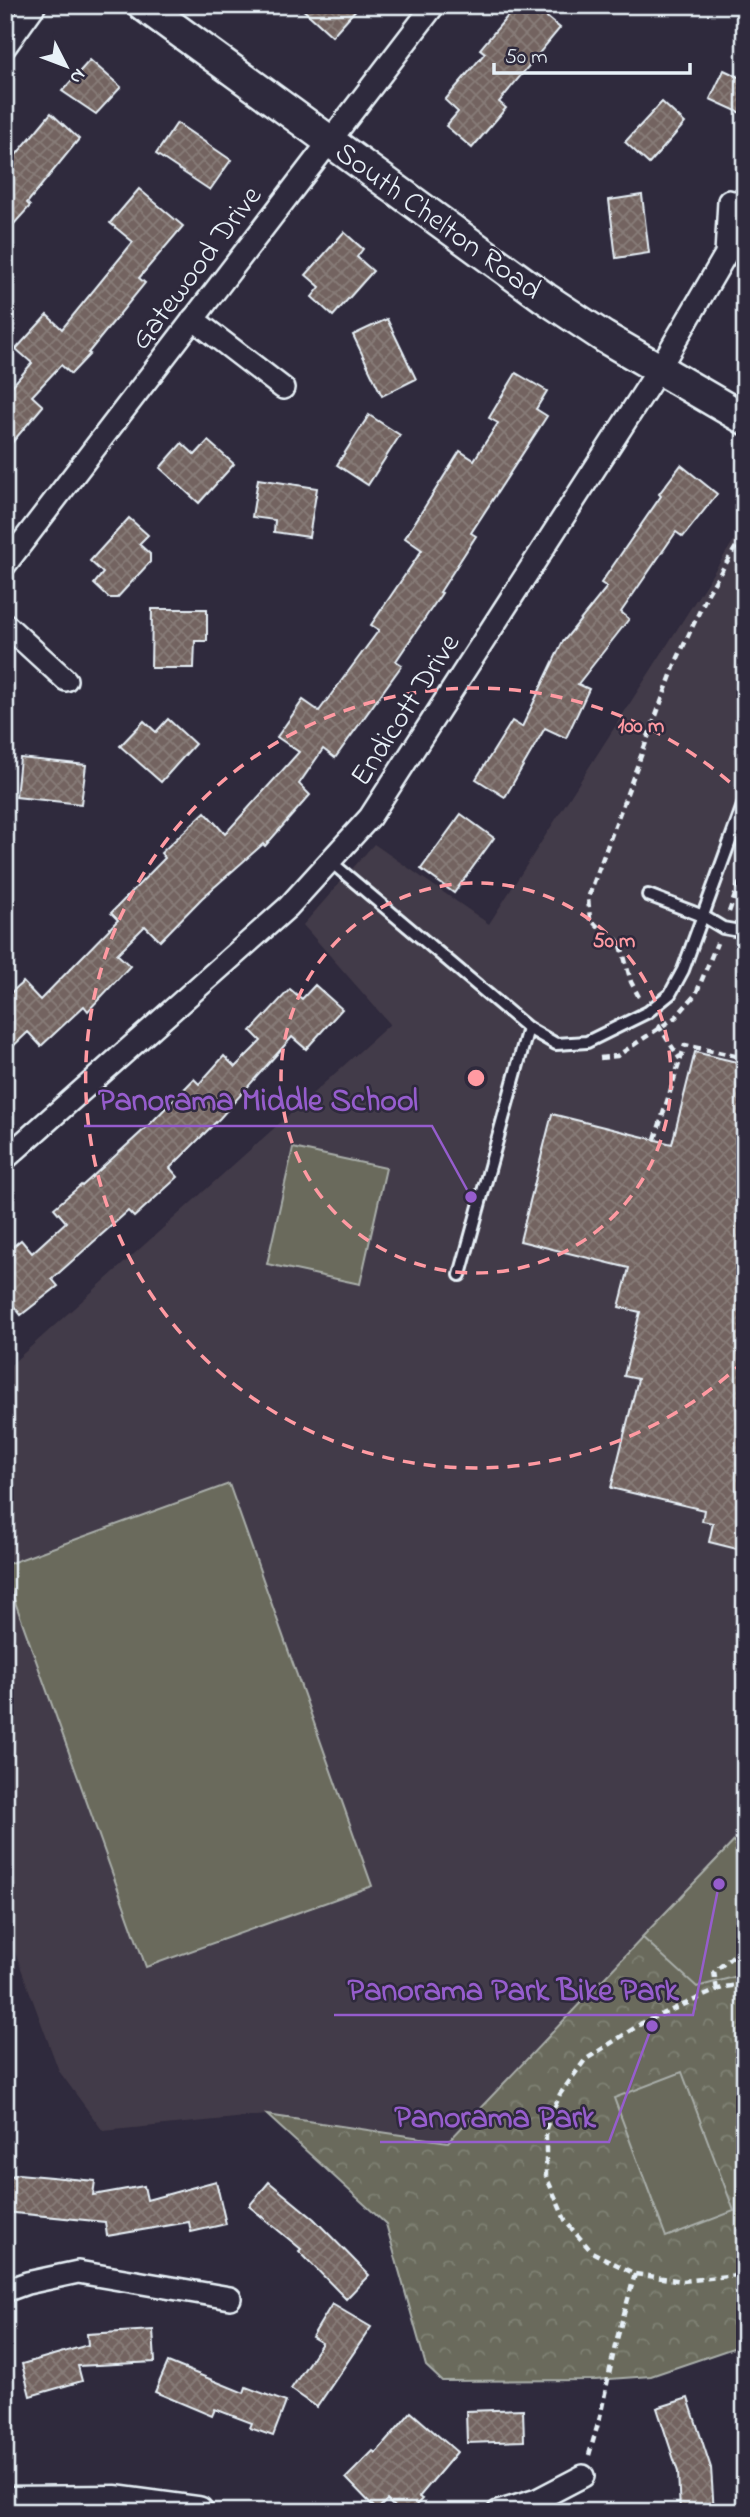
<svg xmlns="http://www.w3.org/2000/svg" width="750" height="2517" font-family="'Indie Flower',sans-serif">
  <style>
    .built { fill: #433b48 }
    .park { fill: url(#park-crowns); stroke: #a9aeaa; stroke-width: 2 }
    .garden { fill: #6a6b5c; stroke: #a9aeaa; stroke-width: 2 }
    .building { fill: url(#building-cross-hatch); stroke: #e8f1f8; stroke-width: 2 }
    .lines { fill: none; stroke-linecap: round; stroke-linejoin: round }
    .lane-casing { stroke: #e8f1f8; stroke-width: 16 }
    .street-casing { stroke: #e8f1f8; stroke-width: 26 }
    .secondary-casing { stroke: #e8f1f8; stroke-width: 35 }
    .path { stroke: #e8f1f8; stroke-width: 4.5; stroke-dasharray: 7 5; stroke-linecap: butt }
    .lane { stroke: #2f2a3d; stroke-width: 10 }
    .street { stroke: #2f2a3d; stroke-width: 21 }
    .secondary { stroke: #2f2a3d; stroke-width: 30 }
    .ring { fill: none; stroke: #ff9aa2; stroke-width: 3.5; stroke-dasharray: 12 9 }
    .labels { text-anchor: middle; stroke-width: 5; stroke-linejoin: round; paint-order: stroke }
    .street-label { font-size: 30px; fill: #e8f1f8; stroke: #2f2a3d }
    .centre { fill: #ff9aa2; stroke: #2f2a3d; stroke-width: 3.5 }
    .ring-label { font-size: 21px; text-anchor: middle; font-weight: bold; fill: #ff9aa2; stroke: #2f2a3d; stroke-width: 5; stroke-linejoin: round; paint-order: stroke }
    .leader { fill: none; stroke: #965dcd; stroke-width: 2.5 }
    .callout-dot { fill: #965dcd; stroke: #2f2a3d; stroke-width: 2.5 }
    .callout-label { font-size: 32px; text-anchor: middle; font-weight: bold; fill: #965dcd; stroke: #2f2a3d; stroke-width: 5; stroke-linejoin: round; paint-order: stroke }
  </style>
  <defs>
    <pattern id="park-crowns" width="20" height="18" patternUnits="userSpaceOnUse" patternTransform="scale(1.75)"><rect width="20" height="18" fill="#6a6b5c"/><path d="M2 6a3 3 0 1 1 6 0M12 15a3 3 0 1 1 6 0" fill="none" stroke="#7f8174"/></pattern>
    <pattern id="building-cross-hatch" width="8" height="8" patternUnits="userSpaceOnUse" patternTransform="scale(1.75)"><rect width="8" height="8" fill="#736460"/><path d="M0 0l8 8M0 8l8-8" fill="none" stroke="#877b78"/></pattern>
  </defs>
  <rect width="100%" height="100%" fill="#2f2a3d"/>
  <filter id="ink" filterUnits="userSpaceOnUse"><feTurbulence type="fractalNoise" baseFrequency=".0143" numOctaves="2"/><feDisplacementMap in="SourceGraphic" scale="14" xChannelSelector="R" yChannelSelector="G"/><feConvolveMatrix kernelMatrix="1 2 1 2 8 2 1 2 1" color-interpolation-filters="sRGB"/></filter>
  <g filter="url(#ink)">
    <polygon class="built" points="745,523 745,1830 448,2143 267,2115 103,2131 59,2071 5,1925 5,1370 390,1024 303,925 374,844 489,924"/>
    <polygon class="park" points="745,1830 745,2344 651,2376 595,2380 442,2381 426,2366 386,2224 267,2115 448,2142"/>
    <g class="garden">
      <polygon points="293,1148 386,1168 360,1284 267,1264"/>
      <polygon points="229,1484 372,1886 146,1967 5,1574 5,1565"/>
      <polygon points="745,1830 745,1974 697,1987 642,1937"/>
      <polygon points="682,2072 734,2211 666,2237 614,2098"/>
    </g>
    <g class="building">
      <polygon points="298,5 360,5 332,36"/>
      <polygon points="517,5 532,5 560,28 499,102 506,108 472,148 446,126 458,112 445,100 485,53 480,49"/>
      <polygon points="90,60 121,87 96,114 62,91"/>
      <polygon points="724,70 745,80 745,115 710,99"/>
      <polygon points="662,102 685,123 649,164 625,142"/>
      <polygon points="51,113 79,139 27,203 30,206 5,234 5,168"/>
      <polygon points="177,123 231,160 210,190 156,154"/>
      <polygon points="139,189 183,226 139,278 145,283 88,353 90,354 71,374 61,365 32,396 43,406 5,451 5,394 32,363 16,349 47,315 62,329 133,242 110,223"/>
      <polygon points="642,195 649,253 616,258 609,200"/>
      <polygon points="344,232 363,249 357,257 373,271 333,316 312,297 320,287 306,275"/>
      <polygon points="387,319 416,379 382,396 353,335"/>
      <polygon points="516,373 547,391 536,409 547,416 471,533 476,536 440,592 442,593 396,661 402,665 335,758 323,749 299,784 310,795 265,846 263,844 202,898 160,941 145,926 117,954 130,966 88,1011 84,1006 41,1046 28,1032 5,1054 5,998 23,982 40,1000 118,920 111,913 165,858 161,853 205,812 225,834 299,752 277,737 303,700 319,711 379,630 371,625 422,550 405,538 460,451 474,460 498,423 489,418"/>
      <polygon points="369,415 400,435 368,485 337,465"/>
      <polygon points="208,441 234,464 199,503 160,468 182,443 195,455"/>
      <polygon points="681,465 717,494 683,537 676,532 621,612 629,619 578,684 589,689 566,738 545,728 505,797 476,779 512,721 522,727 562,643 607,587 601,583 661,496 659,494"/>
      <polygon points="258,479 317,488 309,537 274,532 275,520 252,517"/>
      <polygon points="129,518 148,535 139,544 150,554 150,562 117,598 109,598 94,584 103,573 90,561"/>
      <polygon points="152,609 207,609 207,641 195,641 194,668 151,668"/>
      <polygon points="168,719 195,744 161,782 120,746 144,721 156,732"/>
      <polygon points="20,758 86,765 81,804 16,797"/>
      <polygon points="461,814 494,838 454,893 421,869"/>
      <polygon points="315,985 342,1009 306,1049 292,1037 220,1118 170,1168 178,1177 134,1217 128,1211 52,1279 58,1286 21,1315 5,1295 5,1253 21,1240 32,1253 66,1222 54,1208 81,1185 82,1186 148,1126 194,1079 199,1084 224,1056 235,1067 261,1041 251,1031 290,989 302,999"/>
      <polygon points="695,1052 745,1064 745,1551 709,1542 713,1523 702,1521 704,1510 611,1488 638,1379 624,1376 640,1312 619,1307 629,1268 520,1241 552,1114 672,1144"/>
      <polygon points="18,2174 95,2181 93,2195 144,2186 147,2200 216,2181 226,2224 191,2232 189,2222 107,2236 105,2222 5,2212 5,2178"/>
      <polygon points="269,2182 314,2219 369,2275 346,2299 299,2251 301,2249 249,2206"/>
      <polygon points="332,2304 371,2327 317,2407 291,2389 322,2343 312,2337"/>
      <polygon points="153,2330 155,2362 78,2366 82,2381 30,2396 22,2364 88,2345 87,2334"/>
      <polygon points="168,2362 244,2393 246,2387 286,2402 273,2436 250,2428 252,2423 215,2409 212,2416 155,2392"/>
      <polygon points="688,2398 711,2468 714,2512 680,2512 678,2472 657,2408"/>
      <polygon points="523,2409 524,2441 467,2443 466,2411"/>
      <polygon points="411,2412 457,2452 419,2497 422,2499 410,2512 399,2512 387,2500 377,2510 346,2478 373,2451 376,2453"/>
    </g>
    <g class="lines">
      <defs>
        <g id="lane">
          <polyline points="331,862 528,1028 556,1044 587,1042 648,1012 670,994 683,970 745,800"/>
          <polyline points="648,895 703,916 723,928 745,932"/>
          <polyline points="460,1275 528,1028"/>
        </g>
        <g id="street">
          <polyline points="5,47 35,5"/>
          <polyline points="193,319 283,388"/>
          <polyline points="5,565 434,5"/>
          <polyline points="5,624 66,680"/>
          <polyline points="5,1159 288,907 370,817 659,369 726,254 729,201"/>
          <polyline points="5,2291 27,2283 78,2272 230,2298"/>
          <polyline points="498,2512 537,2500 583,2476"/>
        </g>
        <g id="secondary">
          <polyline points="143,5 545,298 604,337 745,419"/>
          <polyline points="5,2502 116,2501 198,2512"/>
        </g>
      </defs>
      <use href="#lane" class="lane-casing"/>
      <use href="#street" class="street-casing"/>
      <use href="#secondary" class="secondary-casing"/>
      <g class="path">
        <polyline points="729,912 745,867"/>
        <polyline points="639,997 631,982 621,945 617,940 603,932 590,919 588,898 676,662 708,593 745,532"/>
        <polyline points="658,1025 680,1059"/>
        <polyline points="600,1058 617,1056 676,1017 696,994 717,943"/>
        <polyline points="655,1139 685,1045 745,1058"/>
        <polyline points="745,1930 745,1935"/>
        <polyline points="745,1984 724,1987 642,2023 585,2060 560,2094 546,2128 546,2176 566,2222 592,2252 635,2274 683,2281 745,2274"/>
        <polyline points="717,1990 714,1972 745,1946"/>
        <polyline points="589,2455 600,2417 615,2346 635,2274"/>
      </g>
      <use href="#lane" class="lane"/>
      <use href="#street" class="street"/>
      <use href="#secondary" class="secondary"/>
    </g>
  </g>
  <g class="ring">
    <circle cx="476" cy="1078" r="195"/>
    <path d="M744 1361A390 390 0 1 1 744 795"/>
  </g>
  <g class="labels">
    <g class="street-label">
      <text transform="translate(439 220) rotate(36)" y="10">South Chelton Road</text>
      <text transform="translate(195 267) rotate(-53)" y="10">Gatewood Drive</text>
      <text transform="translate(404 709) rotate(-57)" y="10">Endicott Drive</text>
    </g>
  </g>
  <circle cx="476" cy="1078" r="10" class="centre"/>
  <g class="ring-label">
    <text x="641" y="732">100 m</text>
    <text x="614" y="947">50 m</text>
  </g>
  <path class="leader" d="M471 1197L432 1126H84M719 1884L693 2015H334M652 2026L609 2142H380"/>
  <g class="callout-dot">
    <circle cx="471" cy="1197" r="7"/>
    <circle cx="719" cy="1884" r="7"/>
    <circle cx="652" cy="2026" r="7"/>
  </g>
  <g class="callout-label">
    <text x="258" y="1110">Panorama Middle School</text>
    <text x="513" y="2000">Panorama Park Bike Park</text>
    <text x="495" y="2127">Panorama Park</text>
  </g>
  <rect width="750" height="2517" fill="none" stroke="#2f2a3d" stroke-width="28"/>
  <rect x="14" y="14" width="722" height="2489" fill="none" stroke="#e8f1f8" stroke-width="2.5" filter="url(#ink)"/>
  <g transform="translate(66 66) rotate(132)" stroke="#2f2a3d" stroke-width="5" paint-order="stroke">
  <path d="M0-5L12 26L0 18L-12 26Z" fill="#e8f1f8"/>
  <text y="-10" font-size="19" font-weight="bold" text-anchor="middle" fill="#e8f1f8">N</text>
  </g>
  <path d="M494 63v10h196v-10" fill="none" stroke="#e8f1f8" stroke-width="3.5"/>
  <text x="505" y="63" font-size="21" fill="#e8f1f8" stroke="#2f2a3d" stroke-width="5" paint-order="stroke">50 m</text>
</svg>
